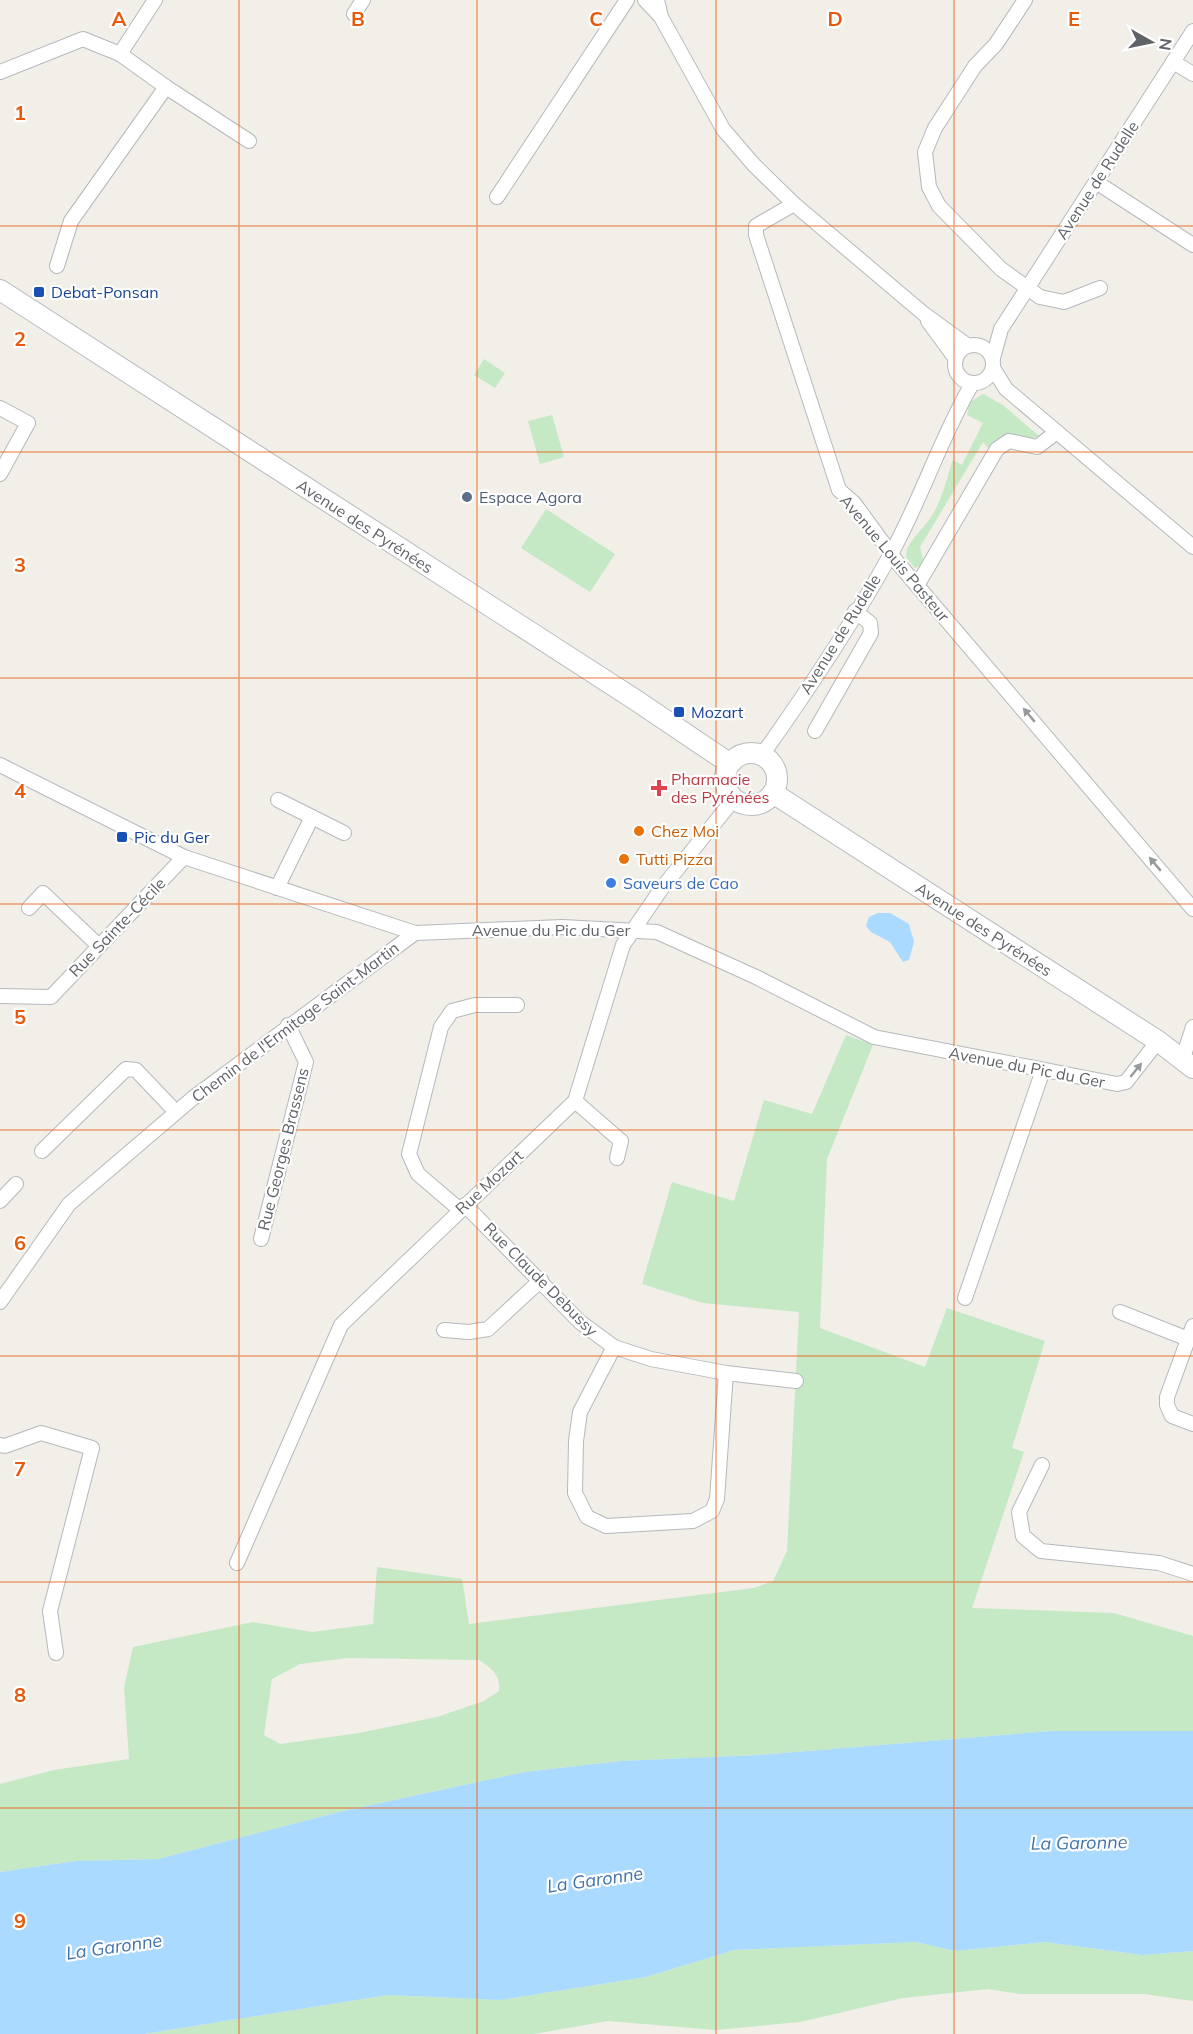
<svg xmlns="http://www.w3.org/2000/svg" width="1193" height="2034" font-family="Mulish,sans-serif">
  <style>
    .green { fill: #c5e8c5; fill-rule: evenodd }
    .water { fill: #aadaff }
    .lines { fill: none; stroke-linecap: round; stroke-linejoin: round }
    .minor-casing { stroke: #b5b8bc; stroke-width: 16 }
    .secondary-casing { stroke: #b6babf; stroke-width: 22 }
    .minor { stroke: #fff; stroke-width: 14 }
    .secondary { stroke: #fff; stroke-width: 20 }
    .oneway { fill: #979a9d }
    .grid { fill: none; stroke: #e8590c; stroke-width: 1.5; stroke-opacity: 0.55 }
    .transit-dot { fill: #1a4fb4; stroke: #fff; stroke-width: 2 }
    .service-dot { fill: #5c6f8a; stroke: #fff; stroke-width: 2 }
    .health-dot { fill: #e0444e; stroke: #fff; stroke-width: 2 }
    .food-dot { fill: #e8710a; stroke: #fff; stroke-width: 2 }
    .shop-dot { fill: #3f7fe0; stroke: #fff; stroke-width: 2 }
    .labels { text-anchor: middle; stroke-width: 4.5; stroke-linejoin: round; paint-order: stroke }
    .street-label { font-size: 16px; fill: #5f6368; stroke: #fff }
    .transit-label { font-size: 16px; fill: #164399; stroke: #fff; text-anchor: start }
    .service-label { font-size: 16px; fill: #4e5e75; stroke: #fff; text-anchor: start }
    .health-label { font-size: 16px; fill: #be3a42; stroke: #fff; text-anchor: start }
    .food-label { font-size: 16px; fill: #c56008; stroke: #fff; text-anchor: start }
    .shop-label { font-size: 16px; fill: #366cbe; stroke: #fff; text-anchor: start }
    .water-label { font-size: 18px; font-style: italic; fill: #4174aa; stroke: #fff }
    .grid-label { font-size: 20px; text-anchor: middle; font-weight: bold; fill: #e8590c; stroke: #fff; stroke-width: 4.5; stroke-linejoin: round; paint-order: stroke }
  </style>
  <rect width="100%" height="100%" fill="#f1efe8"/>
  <g class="green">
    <polygon points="484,359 505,373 495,388 474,375"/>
    <path d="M983,394L1003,405L1039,436L991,451L983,442L920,547L924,563L915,568L906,557C906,544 917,535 925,525C941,507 945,482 953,460L962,465L983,423L967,415L970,402Z"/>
    <polygon points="552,415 564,457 540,464 528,421"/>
    <polygon points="546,509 615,554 590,592 521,548"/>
    <path d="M846,1035L873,1045L827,1159L820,1328L925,1367L947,1308L1045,1341L1012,1448L1024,1452L972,1608L1114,1613L1193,1636V1731H1050L760,1755L621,1761L524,1772L339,1812L158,1859L76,1861L0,1872V1784L54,1770L129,1759L124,1687L133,1647L253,1622L312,1632L373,1624L377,1567L462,1579L469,1624L754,1588L773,1581L787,1551L799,1312L703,1303L642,1284L672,1182L734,1201L764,1100L812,1114ZM348,1658L479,1660C491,1668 501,1675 499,1691L484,1701L437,1717L359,1733L280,1744L264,1735L272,1679L300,1664Z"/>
    <polygon points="916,1942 955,1951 1045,1942 1142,1955 1193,1951 1193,2001 1144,1994 1020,1994 988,1989 903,1998 800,2022 715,2030 608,2021 534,2034 144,2034 388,1995 500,2000 646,1977 734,1950"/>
  </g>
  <g class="water">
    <polygon points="878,913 890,913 909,924 914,942 909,960 903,962 890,942 871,932 866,926 869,917"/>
    <polygon points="1050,1731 1193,1731 1193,1951 1142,1955 1045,1942 955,1951 916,1942 734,1950 646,1977 500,2000 388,1995 144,2034 0,2034 0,1872 76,1861 158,1859 339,1812 524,1772 621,1761 760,1755"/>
  </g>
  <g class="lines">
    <defs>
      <g id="minor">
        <polyline points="645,0 661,17"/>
        <polyline points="657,0 661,17 723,129 754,165 794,204 924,314 968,346"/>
        <polyline points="1025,0 996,44 975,66 935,128 925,152 929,187 939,206 1001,269 1040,297 1064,302 1100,288"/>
        <polyline points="354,14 363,0"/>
        <polyline points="120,54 166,87 249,141"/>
        <polyline points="1173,62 1193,74"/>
        <polyline points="0,72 83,39 120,54 155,0"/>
        <polyline points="1096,182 1193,245"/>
        <polyline points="497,197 627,0"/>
        <polyline points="794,204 756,226 756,235 839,490 854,503 897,562 1193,909"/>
        <polyline points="57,266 71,221 166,87"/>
        <polyline points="928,321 956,359"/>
        <circle cx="974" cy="364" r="19"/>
        <polyline points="993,358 1001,329 1193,31"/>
        <polyline points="993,368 1006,389 1193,547"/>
        <polyline points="0,408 28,423 0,474"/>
        <polyline points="918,584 997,449 1009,441 1037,447 1057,432"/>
        <polyline points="815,731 871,633 870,623 855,611"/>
        <path d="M762,755C807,692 855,619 892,552C922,497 941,437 972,384"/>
        <polyline points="0,765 184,857 415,933 562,927 657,932 756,977 874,1037 1117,1084 1126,1082 1158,1041"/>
        <polyline points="278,800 344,833"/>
        <polyline points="277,888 312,817"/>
        <polyline points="29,908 43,893 99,946"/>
        <polyline points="0,996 51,997 184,857"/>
        <polyline points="1182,1061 1193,1027"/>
        <polyline points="575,1101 621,1141 617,1158"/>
        <polyline points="42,1151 126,1069 136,1070 176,1112"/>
        <polyline points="0,1201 16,1184"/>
        <polyline points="465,1205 580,1322 614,1347 651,1359 726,1373 796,1381"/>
        <polyline points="459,1209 418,1174 409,1154 441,1027 452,1011 475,1005 517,1005"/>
        <polyline points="261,1239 306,1062 288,1025"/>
        <polyline points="965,1298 1043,1070"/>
        <polyline points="0,1302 69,1204 193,1098 415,933"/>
        <polyline points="1120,1312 1188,1339"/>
        <polyline points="1193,1326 1167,1397 1167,1405 1172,1416 1193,1424"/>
        <polyline points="444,1330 469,1332 488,1329 541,1280"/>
        <polyline points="614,1347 580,1412 576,1441 575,1493 587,1517 606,1526 693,1521 712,1511 717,1499 726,1373"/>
        <polyline points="0,1445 5,1446 41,1433 92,1448 50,1611 56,1653"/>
        <polyline points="1042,1465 1019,1512 1023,1536 1041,1551 1159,1563 1193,1574"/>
        <polyline points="237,1563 341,1325 575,1101 623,945 662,888 734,799"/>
      </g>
      <g id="secondary">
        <polyline points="0,290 634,699 729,763"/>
        <circle cx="751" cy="779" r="26"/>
        <polyline points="773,793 1158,1041 1193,1068"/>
      </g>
    </defs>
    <use href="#minor" class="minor-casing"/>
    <use href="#secondary" class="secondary-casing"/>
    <use href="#minor" class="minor"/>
    <use href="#secondary" class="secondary"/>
  </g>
  <defs><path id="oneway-solid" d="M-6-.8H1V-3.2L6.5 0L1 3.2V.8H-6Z" transform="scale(1.5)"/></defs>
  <g class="oneway">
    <use href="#oneway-solid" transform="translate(1029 715) rotate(-130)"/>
    <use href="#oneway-solid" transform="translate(1155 864) rotate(-130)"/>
    <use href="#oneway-solid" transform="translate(1136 1070) rotate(-51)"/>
  </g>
  <path class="grid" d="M239,0V2034M477,0V2034M716,0V2034M954,0V2034M0,226H1193M0,452H1193M0,678H1193M0,904H1193M0,1130H1193M0,1356H1193M0,1582H1193M0,1808H1193"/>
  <g class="transit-dot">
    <rect x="33" y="286" width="12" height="12" rx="3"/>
    <rect x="673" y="706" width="12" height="12" rx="3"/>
    <rect x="116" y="831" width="12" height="12" rx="3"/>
  </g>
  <circle class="service-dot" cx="467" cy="497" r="6"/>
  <path class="health-dot" d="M656 779h6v6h6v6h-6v6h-6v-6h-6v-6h6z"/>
  <g class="food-dot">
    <circle cx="639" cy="831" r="6"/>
    <circle cx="624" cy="859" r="6"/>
  </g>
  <circle class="shop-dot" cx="611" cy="883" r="6"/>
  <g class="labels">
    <g class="street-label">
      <text transform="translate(1097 180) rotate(-57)" y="6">Avenue de Rudelle</text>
      <text transform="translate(365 526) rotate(33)" y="6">Avenue des Pyrénées</text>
      <text transform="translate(895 558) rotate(50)" y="6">Avenue Louis Pasteur</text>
      <text transform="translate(840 634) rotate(-58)" y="6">Avenue de Rudelle</text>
      <text transform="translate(117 927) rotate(-46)" y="6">Rue Sainte-Cécile</text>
      <text transform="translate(984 929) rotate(33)" y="6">Avenue des Pyrénées</text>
      <text x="551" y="936">Avenue du Pic du Ger</text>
      <text transform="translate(295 1022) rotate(-37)" y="6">Chemin de l'Ermitage Saint-Martin</text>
      <text transform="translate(1027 1067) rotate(11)" y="6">Avenue du Pic du Ger</text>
      <text transform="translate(283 1149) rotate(-76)" y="6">Rue Georges Brassens</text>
      <text transform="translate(489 1182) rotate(-43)" y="6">Rue Mozart</text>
      <text transform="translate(541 1279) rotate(45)" y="6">Rue Claude Debussy</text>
    </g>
    <g class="transit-label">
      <text x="51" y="298">Debat-Ponsan</text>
      <text x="691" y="718">Mozart</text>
      <text x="134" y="843">Pic du Ger</text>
    </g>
    <g class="service-label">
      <text x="479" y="503">Espace Agora</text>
    </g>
    <g class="health-label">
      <text x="671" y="785">Pharmacie<tspan x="671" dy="18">des Pyrénées</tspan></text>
    </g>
    <g class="food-label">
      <text x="651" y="837">Chez Moi</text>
      <text x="636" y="865">Tutti Pizza</text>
    </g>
    <g class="shop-label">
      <text x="623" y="889">Saveurs de Cao</text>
    </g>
    <g class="water-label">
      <text transform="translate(1079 1843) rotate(-1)" y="6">La Garonne</text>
      <text transform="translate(595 1880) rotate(-8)" y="6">La Garonne</text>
      <text transform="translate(114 1947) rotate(-8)" y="6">La Garonne</text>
    </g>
  </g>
  <g class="grid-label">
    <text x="119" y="26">A</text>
    <text x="358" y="26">B</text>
    <text x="596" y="26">C</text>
    <text x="835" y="26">D</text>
    <text x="1074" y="26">E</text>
    <text x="20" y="120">1</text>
    <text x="20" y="346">2</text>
    <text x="20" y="572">3</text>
    <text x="20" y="798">4</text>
    <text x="20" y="1024">5</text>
    <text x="20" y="1250">6</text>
    <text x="20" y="1476">7</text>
    <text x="20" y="1702">8</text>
    <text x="20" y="1928">9</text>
  </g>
  <g transform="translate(1151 42) rotate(99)" stroke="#ffffff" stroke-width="4.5" paint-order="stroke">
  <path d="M0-4.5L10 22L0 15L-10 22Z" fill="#5f6368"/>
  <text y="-9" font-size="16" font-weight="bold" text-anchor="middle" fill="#5f6368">N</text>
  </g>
</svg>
